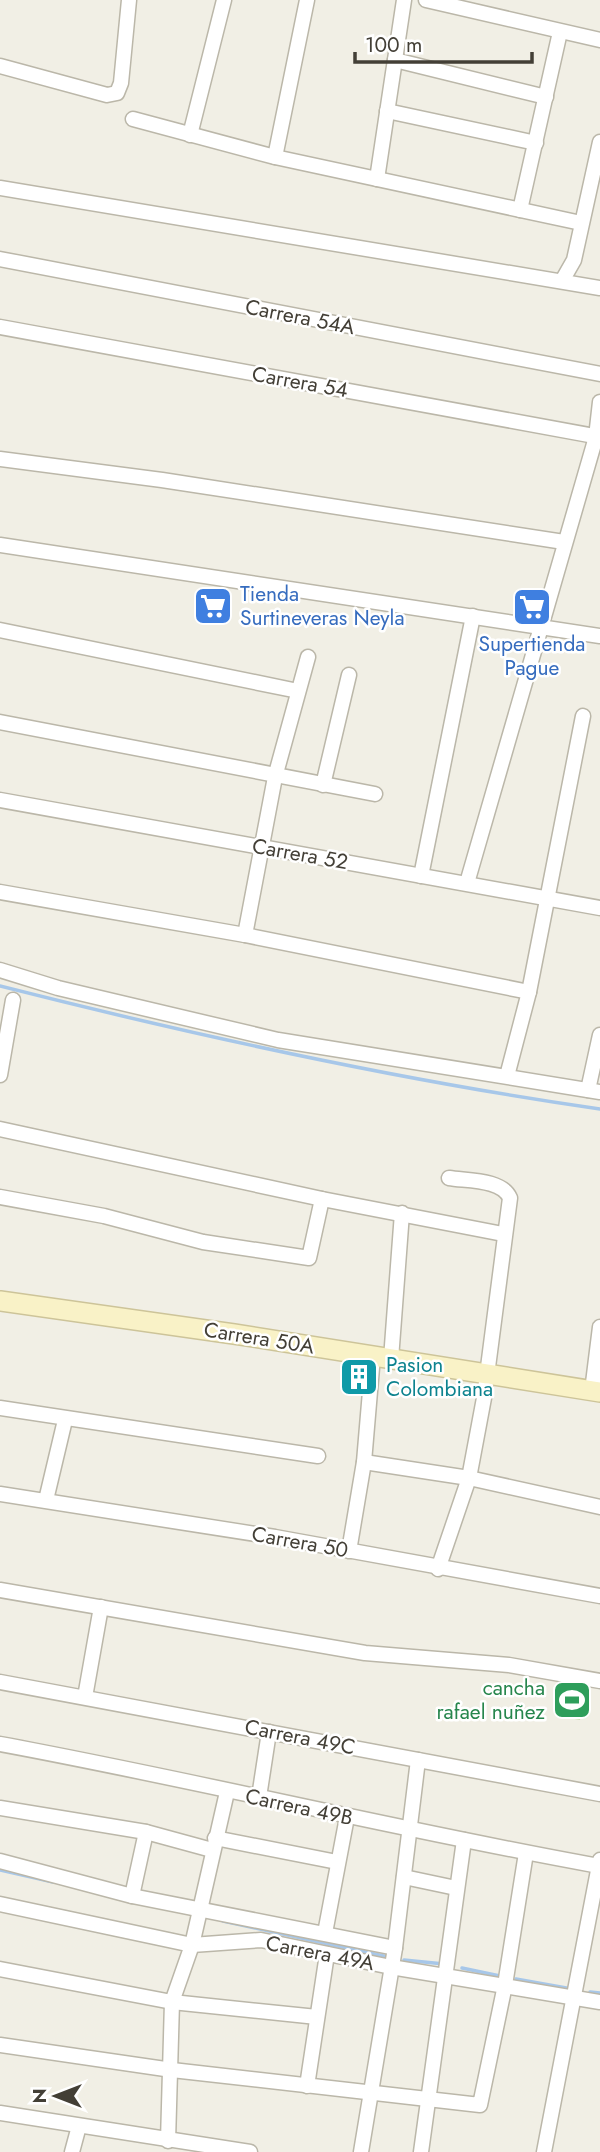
<svg xmlns="http://www.w3.org/2000/svg" width="600" height="2152" font-family="Jost,sans-serif">
  <style>
    .green { fill: #c7e2b1 }
    .lines { fill: none; stroke-linecap: round; stroke-linejoin: round }
    .stream { stroke: #a7c7e9; stroke-width: 3.5 }
    .street-casing { stroke: #bbb7a9; stroke-width: 17 }
    .secondary-casing { stroke: #cdc499; stroke-width: 22 }
    .street { stroke: #fff; stroke-width: 14 }
    .secondary { stroke: #f9f2c7; stroke-width: 19 }
    .labels { text-anchor: middle; stroke-width: 5; stroke-linejoin: round; paint-order: stroke }
    .street-label { font-size: 21px; fill: #433f36; stroke: #fff }
    .shop-label { font-size: 21px; fill: #366cbe; stroke: #fff; text-anchor: start }
    .culture-label { font-size: 21px; fill: #0d838f; stroke: #fff; text-anchor: start }
    .leisure-label { font-size: 21px; fill: #27864d; stroke: #fff; text-anchor: end }
  </style>
  <rect width="100%" height="100%" fill="#f1efe5"/>
  <polygon class="green" points="565,1679 587,1684 580,1720 558,1716"/>
  <g class="lines">
    <g class="stream">
      <path d="M0,986C197,1036 398,1080 600,1109"/>
      <polyline points="0,1870 53,1882"/>
      <polyline points="223,1921 388,1957"/>
      <polyline points="404,1960 444,1964"/>
      <polyline points="462,1968 500,1976"/>
      <polyline points="516,1979 572,1989"/>
      <polyline points="590,1992 600,1993"/>
    </g>
    <defs>
      <g id="street">
        <polyline points="426,0 600,40"/>
        <polyline points="395,60 546,97"/>
        <polyline points="0,66 107,95 117,93 121,83 129,0"/>
        <polyline points="387,111 536,143"/>
        <polyline points="133,119 275,157 581,223"/>
        <polyline points="190,135 224,0"/>
        <polyline points="275,157 307,0"/>
        <polyline points="377,179 404,0"/>
        <polyline points="0,188 600,288"/>
        <polyline points="520,210 560,32"/>
        <polyline points="0,259 600,374"/>
        <polyline points="562,281 574,260 600,142"/>
        <polyline points="0,327 600,437"/>
        <polyline points="0,459 162,480 564,542"/>
        <polyline points="0,545 600,636"/>
        <polyline points="0,630 298,691"/>
        <polyline points="0,722 375,794"/>
        <polyline points="323,785 349,675"/>
        <polyline points="0,800 600,908"/>
        <polyline points="421,876 473,616"/>
        <polyline points="467,883 596,437 600,402"/>
        <polyline points="0,892 245,935 529,992"/>
        <polyline points="245,935 275,777 308,657"/>
        <polyline points="0,970 58,988 278,1040 600,1092"/>
        <polyline points="0,1075 13,1000"/>
        <polyline points="507,1076 529,992 583,716"/>
        <polyline points="588,1090 600,1035"/>
        <polyline points="0,1129 322,1199 503,1234"/>
        <polyline points="0,1197 104,1216 203,1242 309,1258 322,1199"/>
        <polyline points="391,1359 402,1213"/>
        <polyline points="592,1391 600,1327"/>
        <polyline points="0,1408 318,1456"/>
        <polyline points="364,1462 469,1478 600,1507"/>
        <polyline points="0,1494 275,1537 600,1596"/>
        <polyline points="46,1500 65,1420"/>
        <polyline points="349,1551 364,1462 373,1356"/>
        <path d="M438,1569L469,1478L484,1398L510,1198C502,1179 467,1181 449,1178"/>
        <polyline points="0,1590 365,1653 509,1665 600,1681"/>
        <polyline points="0,1682 600,1794"/>
        <polyline points="85,1697 101,1607"/>
        <path d="M0,1744C200,1781 398,1830 599,1866"/>
        <polyline points="259,1797 269,1732"/>
        <polyline points="0,1808 146,1832 212,1850"/>
        <polyline points="215,1838 337,1862"/>
        <polyline points="0,1861 132,1896 395,1948"/>
        <polyline points="404,1877 456,1888"/>
        <polyline points="132,1896 146,1832"/>
        <polyline points="0,1904 192,1945 261,1940 391,1967 600,2002"/>
        <polyline points="325,1933 347,1817"/>
        <polyline points="0,1969 172,2002 317,2017"/>
        <polyline points="0,2045 172,2070 480,2105 505,1985 526,1853"/>
        <polyline points="307,2086 327,1954"/>
        <polyline points="0,2113 250,2152"/>
        <polyline points="168,2141 172,2002 192,1945 227,1792"/>
        <polyline points="72,2152 79,2126"/>
        <polyline points="361,2152 395,1948 418,1760"/>
        <polyline points="421,2152 464,1840"/>
        <polyline points="544,2152 600,1860"/>
      </g>
      <polyline id="secondary" points="0,1301 234,1334 600,1392"/>
    </defs>
    <use href="#street" class="street-casing"/>
    <use href="#secondary" class="secondary-casing"/>
    <use href="#street" class="street"/>
    <use href="#secondary" class="secondary"/>
  </g>
  <defs>
    <symbol id="supermarket-square" viewBox="-11 -11 22 22"><rect x="-9" y="-9" width="18" height="18" rx="4" fill="#3f7fe0" stroke="#fff"/><path d="M-6-5.5h2.5l.6 2H6L4.5 2H-2.5L-4.4-4H-6ZM-1.5 3.2a1.3 1.3 0 1 0 .1 0ZM3 3.2a1.3 1.3 0 1 0 .1 0Z" fill="#fff"/></symbol>
    <symbol id="building-square" viewBox="-11 -11 22 22"><rect x="-9" y="-9" width="18" height="18" rx="4" fill="#0f9aa8" stroke="#fff"/><path d="M-4-6H4V6H1V3H-1V6H-4ZM-2.5-4.3h1.7v1.8h-1.7ZM.8-4.3h1.7v1.8H.8ZM-2.5-1h1.7V.8h-1.7ZM.8-1h1.7V.8H.8Z" fill="#fff"/></symbol>
    <symbol id="stadium-square" viewBox="-11 -11 22 22"><rect x="-9" y="-9" width="18" height="18" rx="4" fill="#2e9e5b" stroke="#fff"/><path d="M0-5a6.5 5 0 1 0 0 10a6.5 5 0 1 0 0-10ZM-3.5-1.8h7v3.6h-7Z" fill="#fff"/></symbol>
  </defs>
  <g fill-rule="evenodd">
    <use href="#supermarket-square" x="191" y="584" width="44" height="44"/>
    <use href="#supermarket-square" x="510" y="585" width="44" height="44"/>
    <use href="#building-square" x="337" y="1355" width="44" height="44"/>
    <use href="#stadium-square" x="550" y="1678" width="44" height="44"/>
  </g>
  <g class="labels">
    <g class="street-label">
      <text transform="translate(300 317) rotate(11)" y="7">Carrera 54A</text>
      <text transform="translate(300 382) rotate(10)" y="7">Carrera 54</text>
      <text transform="translate(300 854) rotate(10)" y="7">Carrera 52</text>
      <text transform="translate(259 1338) rotate(9)" y="7">Carrera 50A</text>
      <text transform="translate(300 1542) rotate(10)" y="7">Carrera 50</text>
      <text transform="translate(300 1737) rotate(11)" y="7">Carrera 49C</text>
      <text transform="translate(299 1807) rotate(12)" y="7">Carrera 49B</text>
      <text transform="translate(320 1953) rotate(11)" y="7">Carrera 49A</text>
    </g>
    <g class="shop-label">
      <text x="240" y="601">Tienda<tspan x="240" dy="24">Surtineveras Neyla</tspan></text>
      <text x="532" y="651" text-anchor="middle">Supertienda<tspan x="532" dy="24">Pague</tspan></text>
    </g>
    <g class="culture-label">
      <text x="386" y="1372">Pasion<tspan x="386" dy="24">Colombiana</tspan></text>
    </g>
    <g class="leisure-label">
      <text x="545" y="1695">cancha<tspan x="545" dy="24">rafael nuñez</tspan></text>
    </g>
  </g>
  <g transform="translate(56 2096) rotate(270)" stroke="#ffffff" stroke-width="5" paint-order="stroke">
  <path d="M0-5L12 26L0 18L-12 26Z" fill="#433f36"/>
  <text y="-10" font-size="19" font-weight="bold" text-anchor="middle" fill="#433f36">N</text>
  </g>
  <path d="M355 52v10h177v-10" fill="none" stroke="#433f36" stroke-width="3.5"/>
  <text x="365" y="52" font-size="21" fill="#433f36" stroke="#ffffff" stroke-width="5" paint-order="stroke">100 m</text>
</svg>
